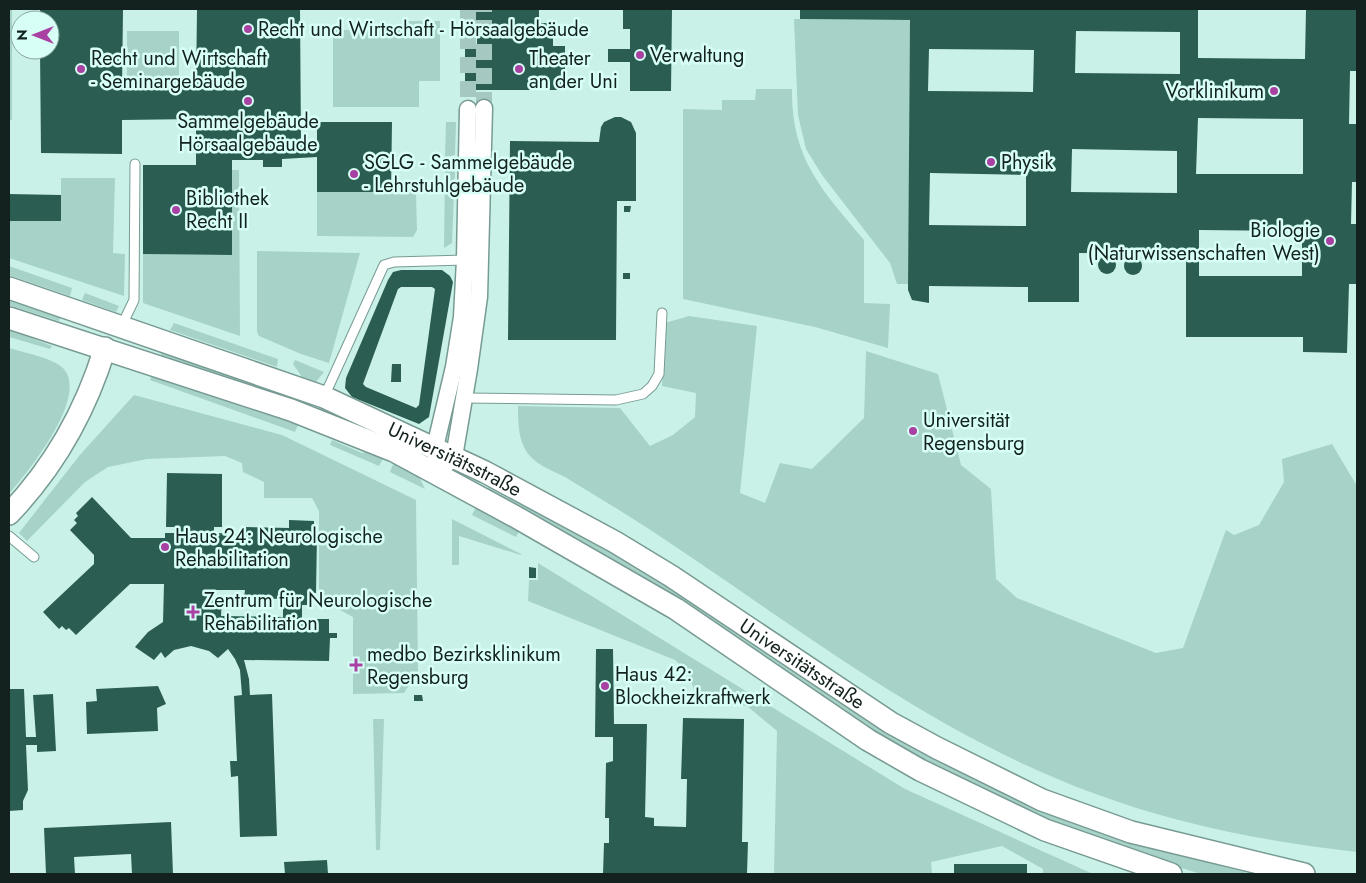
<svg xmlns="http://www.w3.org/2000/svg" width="1366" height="883" font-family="Jost,sans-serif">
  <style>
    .green { fill: #a7d2c8 }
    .building { fill: #2b5d53; fill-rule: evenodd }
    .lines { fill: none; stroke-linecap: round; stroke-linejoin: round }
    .minor-tunnel { stroke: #a5c8c0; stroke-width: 16; stroke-dasharray: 16 8; stroke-linecap: butt }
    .service-casing { stroke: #779b93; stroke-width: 11 }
    .minor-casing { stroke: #779b93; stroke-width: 19 }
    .tertiary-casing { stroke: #779b93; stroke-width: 24 }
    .service { stroke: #fff; stroke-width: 9 }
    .minor { stroke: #fff; stroke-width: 16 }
    .tertiary { stroke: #fff; stroke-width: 21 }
    .poi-dot { fill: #a941a3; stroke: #d7fff6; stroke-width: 2 }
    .labels { text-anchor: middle; stroke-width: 5; stroke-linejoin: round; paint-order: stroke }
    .poi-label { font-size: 20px; fill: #13221f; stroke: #d7fff6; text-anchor: start }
    .street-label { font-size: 20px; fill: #13221f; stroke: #d7fff6 }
  </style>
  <rect width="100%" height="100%" fill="#caf1e8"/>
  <g class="green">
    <rect x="9" y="9" width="3" height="111"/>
    <polygon points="794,19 910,20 909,284 897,284 890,263 822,175 806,149 798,115"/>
    <polygon points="404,21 440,21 440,81 419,81 419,107 333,107 333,30 403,30"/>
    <rect x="127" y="31" width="52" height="54"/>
    <path d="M756,89H792C791,159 822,190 864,240V303L890,304L888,348L815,327L683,299V109L722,110V100H755Z"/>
    <polygon points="446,122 456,122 455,155 445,157"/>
    <polygon points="232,170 239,170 240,336 143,303 143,254 232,255"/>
    <polygon points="445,170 455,170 452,243 444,248"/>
    <polygon points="61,178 115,178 113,253 125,254 124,296 9,258 9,221 61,221"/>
    <polygon points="391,190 416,192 417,230 413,237 317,236 317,192"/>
    <polygon points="257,251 360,253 329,363 301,354 259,336 257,332"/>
    <polygon points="9,266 72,288 70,296 9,275"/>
    <polygon points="85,293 119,306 116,312 82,300"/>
    <polygon points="9,295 62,312 59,321 9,305"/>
    <path d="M689,316L757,326L740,493L765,503L780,463L812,469L864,418L866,351L938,374L961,465L991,489L996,579L1017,598L1156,653L1183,648L1226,530L1234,535L1259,525L1284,482L1282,459L1332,444L1357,486V852C1265,841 1181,826 1093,793C931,734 792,623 649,529C621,511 593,494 565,477C555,472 539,466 531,457C518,444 518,423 518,406L620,408L650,446L673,435L695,417L696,393L662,386L665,323Z"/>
    <polygon points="174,323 278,359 277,367 170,330"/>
    <polygon points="9,330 13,331 52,346 50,349 9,337"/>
    <path d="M9,348C22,352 53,358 63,368C90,396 28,472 9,494Z"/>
    <polygon points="161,352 219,373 304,400 224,380 161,355"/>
    <polygon points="295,360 324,372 315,383 302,377 293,364"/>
    <polygon points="153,372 298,425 295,432 150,380"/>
    <polygon points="134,395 282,435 416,500 418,671 404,693 353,694 353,617 336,608 336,596 319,596 319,511 312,498 264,498 264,482 243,472 242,463 225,456 147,459 108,467 85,482 27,541 19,533 79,456"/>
    <polygon points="332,440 362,453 374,450 385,455 379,466 330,445"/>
    <polygon points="395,459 414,466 425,489 390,472"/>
    <polygon points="488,487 525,507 571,524 808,676 1117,838 1251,874 1201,874 1078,836 923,763 485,494"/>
    <polygon points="476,507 520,529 516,537 472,515"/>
    <polygon points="452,519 521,554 521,555 459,536 459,565 452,565"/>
    <path d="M538,563L905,789L1093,874H1043V869L1002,846L931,862L932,874H774L777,731L747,706L697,701C693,684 689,672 675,660L528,601L529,580H538Z"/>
    <polygon points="373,719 384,719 380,850 376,850"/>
  </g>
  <g class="building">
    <polygon points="40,9 123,9 122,88 196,88 197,9 300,9 301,143 317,143 317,122 392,122 391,192 317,192 317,157 282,159 282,167 263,167 263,160 232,160 232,255 143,254 143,165 196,165 196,119 122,120 122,154 41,153 40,50 50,50 50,20 40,20"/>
    <polygon points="460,9 539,9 539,23 553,23 553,46 565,46 565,90 465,90 465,47 477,47 477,30 460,30"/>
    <polygon points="623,9 672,9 671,91 630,91 630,62 608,62 608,49 630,49 630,29 623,29"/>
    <path d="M800,9H1198V58L1305,59L1306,9H1357V71H1350L1349,124H1357V182H1352L1351,224H1357V284H1349L1347,353L1303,352V337H1186V254L1079,253V302H1028V287L929,286V303L912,300L908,290L910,20L800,19ZM1076,31L1180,32V74L1075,73ZM929,49L1034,50L1033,92L928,91ZM1198,118L1303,119V174H1196ZM1072,149L1177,151V193L1071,192ZM930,173L1026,175V226L929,225ZM1199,230L1302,231V276H1199Z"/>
    <polygon points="615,117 621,117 631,122 636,133 636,201 617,201 616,340 508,340 510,141 599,142 601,127 604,122"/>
    <polygon points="9,194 61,195 61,221 9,221"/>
    <polygon points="624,206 631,206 630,212 624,212"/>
    <circle cx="1107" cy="265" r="9"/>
    <circle cx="1133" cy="266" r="9"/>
    <path d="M401,270H442L450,276L453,282L429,417L419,424L352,397L345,388L346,378L388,280L393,272ZM401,287H432L435,289L419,405L416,408L366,387L363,384L398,289Z"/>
    <rect x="623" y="273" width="7" height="6"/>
    <polygon points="392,364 401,364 401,382 391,382"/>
    <path d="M167,473L222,474V527H214V533L245,534V527L289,528V520L314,521V534H317L316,593H313V605H302V619H329V633H337V638H330L329,661L244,660L249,679L250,695L272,694L277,836L240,837L238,776L231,777L230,761H237L234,696L242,695L240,670L235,659L228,649L218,658L209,651L191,646L174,650L165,658L161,652L154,660L135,647L148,632L163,622L164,584H130L76,635L69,628L66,630L62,626L59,629L43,612L94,564V555L70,530L77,523L74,520L78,516L76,513L92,497L131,538H165V533H174V527H166ZM213,590H245L244,598L283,599V617L221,616L222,597L213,596Z"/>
    <polygon points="529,567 536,568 536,578 529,578"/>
    <polygon points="596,649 613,649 614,724 647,724 645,817 654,818 654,826 686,827 687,779 681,779 683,718 744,719 742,842 748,842 747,874 603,874 604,843 609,843 609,818 605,818 606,763 613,761 613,737 595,737"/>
    <polygon points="158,686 166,704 157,708 158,731 87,734 86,702 97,701 96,689"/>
    <polygon points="9,689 24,689 26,737 36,737 33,695 53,694 56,751 37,752 37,745 26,745 28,790 23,801 23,810 9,811"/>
    <polygon points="414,695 422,695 423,701 414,701"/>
    <polygon points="171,822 173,874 132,874 131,854 74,857 75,874 46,874 44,828"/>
    <polygon points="327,860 328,874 285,874 284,862"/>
    <rect x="954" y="864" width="73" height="10"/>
  </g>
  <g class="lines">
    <g class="minor-tunnel">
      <polyline points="468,9 468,109"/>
      <polyline points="484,108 484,9"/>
    </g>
    <defs>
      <g id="service">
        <polyline points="122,325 134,300 135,164"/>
        <polyline points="324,397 384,265 394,262 465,260"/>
        <polyline points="465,398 616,400 643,394 652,386 659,374 662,313"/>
        <polyline points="9,536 34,557"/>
      </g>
      <g id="minor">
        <polyline points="436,458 436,443 454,367 462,317 465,260 468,109"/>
        <polyline points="438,473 453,457 455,451 469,369 479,297 484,108"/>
      </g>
      <g id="tertiary">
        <path id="s1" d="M9,288L324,397L485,472L615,542L671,576L891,723L937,748L1042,800L1131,832L1304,874"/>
        <polyline points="9,318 291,410 394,451 516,517 676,609 868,740 920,770 1045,830 1171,874"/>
        <path d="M9,514C54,467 86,410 105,348"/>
      </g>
    </defs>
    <use href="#service" class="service-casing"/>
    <use href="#minor" class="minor-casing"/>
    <use href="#tertiary" class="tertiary-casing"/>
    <use href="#service" class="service"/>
    <use href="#minor" class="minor"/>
    <use href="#tertiary" class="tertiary"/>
  </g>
  <g class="poi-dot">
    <circle cx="248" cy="29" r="5"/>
    <circle cx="640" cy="55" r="5"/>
    <circle cx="81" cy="69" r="5"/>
    <circle cx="519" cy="69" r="5"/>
    <circle cx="1274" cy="91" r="5"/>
    <circle cx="248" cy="101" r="5"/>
    <circle cx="991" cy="162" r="5"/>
    <circle cx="354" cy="174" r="5"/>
    <circle cx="176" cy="210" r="5"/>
    <circle cx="1330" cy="241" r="5"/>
    <circle cx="913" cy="431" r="5"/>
    <circle cx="165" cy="547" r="5"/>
    <path d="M190.5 604.5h5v5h5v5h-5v5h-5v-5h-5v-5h5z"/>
    <path d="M353.5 657.5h5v5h5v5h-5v5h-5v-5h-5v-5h5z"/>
    <circle cx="605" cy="686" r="5"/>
  </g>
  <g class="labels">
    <g class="poi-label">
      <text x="258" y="36">Recht und Wirtschaft - Hörsaalgebäude</text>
      <text x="650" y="62">Verwaltung</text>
      <text x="91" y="65">Recht und Wirtschaft<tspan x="91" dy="23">- Seminargebäude</tspan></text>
      <text x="529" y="65">Theater<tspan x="529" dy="23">an der Uni</tspan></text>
      <text x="1264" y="98" text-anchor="end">Vorklinikum</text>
      <text x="248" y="128" text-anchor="middle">Sammelgebäude<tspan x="248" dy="23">Hörsaalgebäude</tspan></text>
      <text x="364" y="169">SGLG - Sammelgebäude<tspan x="364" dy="23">- Lehrstuhlgebäude</tspan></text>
      <text x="1001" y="169">Physik</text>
      <text x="186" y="205">Bibliothek<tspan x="186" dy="23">Recht II</tspan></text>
      <text x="1320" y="237" text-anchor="end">Biologie<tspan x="1320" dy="23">(Naturwissenschaften West)</tspan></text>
      <text x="923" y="427">Universität<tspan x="923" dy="23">Regensburg</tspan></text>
      <text x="175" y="543">Haus 24: Neurologische<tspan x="175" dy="23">Rehabilitation</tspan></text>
      <text x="204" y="607">Zentrum für Neurologische<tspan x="204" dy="23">Rehabilitation</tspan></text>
      <text x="367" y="661">medbo Bezirksklinikum<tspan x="367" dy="23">Regensburg</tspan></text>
      <text x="615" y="681">Haus 42:<tspan x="615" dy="23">Blockheizkraftwerk</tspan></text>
    </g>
    <g class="street-label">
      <text dy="7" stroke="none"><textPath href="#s1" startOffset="478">Universitätsstraße</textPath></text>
      <text dy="7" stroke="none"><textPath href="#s1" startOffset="882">Universitätsstraße</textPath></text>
    </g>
  </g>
  <rect width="1366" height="883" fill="none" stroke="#13221f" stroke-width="20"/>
  <g transform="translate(35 35) rotate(270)"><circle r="24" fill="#d7fff6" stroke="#89a7a0"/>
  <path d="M0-4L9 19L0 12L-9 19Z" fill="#a941a3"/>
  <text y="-8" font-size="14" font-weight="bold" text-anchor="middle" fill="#13221f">N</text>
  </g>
</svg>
